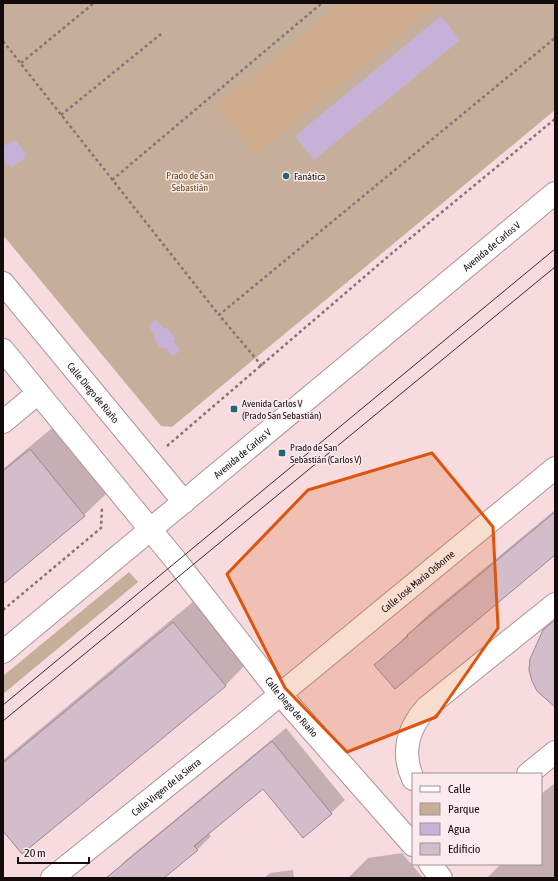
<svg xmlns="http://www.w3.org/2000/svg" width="558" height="881" font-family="'Asap Condensed',sans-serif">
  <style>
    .green { fill: #c6af9a }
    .forest { fill: #ceac8d }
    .water { fill: #c6b2d8 }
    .shadow { fill: #0003 }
    .building { fill: #d3bdcb; stroke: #9b8694 }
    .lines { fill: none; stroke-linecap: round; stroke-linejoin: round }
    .minor-casing { stroke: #ac9297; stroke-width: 24 }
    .path { stroke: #867376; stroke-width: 2.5; stroke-dasharray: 3 3; stroke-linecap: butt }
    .minor { stroke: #fff; stroke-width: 22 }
    .tram { stroke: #382c2f; stroke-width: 1 }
    .marked { fill: #dd550c; fill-opacity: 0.2; stroke: #dd550c; stroke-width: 3; stroke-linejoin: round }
    .poi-dot { fill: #236478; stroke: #fcebee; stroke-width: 1.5 }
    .labels { text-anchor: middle; stroke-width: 3; stroke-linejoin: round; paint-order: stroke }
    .park-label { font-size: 10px; fill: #6e420c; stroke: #fcebee }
    .poi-label { font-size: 10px; fill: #140b0d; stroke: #fcebee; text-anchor: start }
    .street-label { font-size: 10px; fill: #140b0d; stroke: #fcebee }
  </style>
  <rect width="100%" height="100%" fill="#f7dbdf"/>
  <g class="green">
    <polygon points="3,3 555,3 555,110 172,427 161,426 3,235"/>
    <polygon points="129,572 138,582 3,694 3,676"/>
  </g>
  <polygon class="forest" points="341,3 439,3 256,155 216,106"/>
  <g class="water">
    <polygon points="441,16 460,40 314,160 295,136"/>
    <polygon points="14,141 17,142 26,155 23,158 24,159 12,167 9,164 7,165 3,160 3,146"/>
    <polygon points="156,320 163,328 168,329 175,339 173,341 180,350 173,357 166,348 160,348 153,336 155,335 148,326"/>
  </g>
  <g class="shadow">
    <polygon points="52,428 106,494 84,515 3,582 3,469"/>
    <polygon points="555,510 555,555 376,665 429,614"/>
    <polygon points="194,601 246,664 225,686 3,830 3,760"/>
    <polygon points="286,728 345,800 331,813 263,787 208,833 211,836 197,850 162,878 116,878 112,874 126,860"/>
    <polygon points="555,783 555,878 487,878 501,864 541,864 541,794"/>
    <polygon points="402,853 423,878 348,878 368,858"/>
    <polygon points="293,870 294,878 264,878 270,873"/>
  </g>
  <g class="building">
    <polygon points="30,449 85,516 3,584 3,471"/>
    <polygon points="555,512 555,555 395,689 374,665 408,636 407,635"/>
    <polygon points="555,620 555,707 537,691 532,681 529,670 530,659 543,630"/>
    <polygon points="173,622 226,686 22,854 3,831 3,763"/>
    <polygon points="272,741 332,814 303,838 263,789 194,846 198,850 164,878 106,878"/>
  </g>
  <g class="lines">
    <defs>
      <g id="minor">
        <path id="s1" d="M3,283L184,502"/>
        <path id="s2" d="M3,350L177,562L280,694L413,845"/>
        <polyline points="3,422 38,393"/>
        <path id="s3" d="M3,652L555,193"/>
        <polyline points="528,774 555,752"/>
        <path d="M413,779C401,752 408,728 427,707L555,604"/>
        <polyline points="430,864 441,878"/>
        <path id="s4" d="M52,878L243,725L555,468"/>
      </g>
    </defs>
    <use href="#minor" class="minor-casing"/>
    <g class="path">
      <polyline points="3,41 219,315"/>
      <polyline points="21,63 94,3"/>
      <polyline points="61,115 161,34"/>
      <polyline points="112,180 322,3"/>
      <polyline points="262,366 219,315 555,38"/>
      <polyline points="167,446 391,254 555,119"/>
      <polyline points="3,610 101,528 102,508"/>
    </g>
    <use href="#minor" class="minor"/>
    <g class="tram">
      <polyline points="3,705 555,249"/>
      <polyline points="3,721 555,267"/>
    </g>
  </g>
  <path class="marked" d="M432,453L493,527L498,628L436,717L347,752L285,688L227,574L308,490Z"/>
  <g class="poi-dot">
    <circle cx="286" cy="176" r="4"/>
    <rect x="230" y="405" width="8" height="8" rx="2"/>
    <rect x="278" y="449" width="8" height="8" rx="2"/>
  </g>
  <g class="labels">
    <g class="park-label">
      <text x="190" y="179">Prado de San<tspan x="190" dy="12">Sebastián</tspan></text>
    </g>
    <g class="poi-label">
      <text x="294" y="180">Fanática</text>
      <text x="242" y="407">Avenida Carlos V<tspan x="242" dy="12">(Prado San Sebastián)</tspan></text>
      <text x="290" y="451">Prado de San<tspan x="290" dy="12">Sebastián (Carlos V)</tspan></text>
    </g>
    <g class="street-label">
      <text dy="4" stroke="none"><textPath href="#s3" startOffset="635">Avenida de Carlos V</textPath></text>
      <text dy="4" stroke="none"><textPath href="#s1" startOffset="142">Calle Diego de Riaño</textPath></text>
      <text dy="4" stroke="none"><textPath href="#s3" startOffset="311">Avenida de Carlos V</textPath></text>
      <text dy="4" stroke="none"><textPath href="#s4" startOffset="471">Calle José María Osborne</textPath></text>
      <text dy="4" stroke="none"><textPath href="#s2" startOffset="459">Calle Diego de Riaño</textPath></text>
      <text dy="4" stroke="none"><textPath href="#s4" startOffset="146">Calle Virgen de la Sierra</textPath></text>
    </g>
  </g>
  <rect width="558" height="881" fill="none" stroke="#140b0d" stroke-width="8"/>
  <rect x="412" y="773" width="130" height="92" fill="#fcebee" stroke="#9f9194"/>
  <rect x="420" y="786" width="20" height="6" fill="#ffffff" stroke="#9f9194"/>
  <text x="448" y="793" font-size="12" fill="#140b0d">Calle</text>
  <rect x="420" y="803" width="20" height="12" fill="#c6af9a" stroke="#9f9194"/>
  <text x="448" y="813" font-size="12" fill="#140b0d">Parque</text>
  <rect x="420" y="823" width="20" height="12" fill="#c6b2d8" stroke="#9f9194"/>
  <text x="448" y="833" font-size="12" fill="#140b0d">Agua</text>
  <rect x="420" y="843" width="20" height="12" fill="#d3bdcb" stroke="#9f9194"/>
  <text x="448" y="853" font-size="12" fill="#140b0d">Edificio</text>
  <path d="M18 857v6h71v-6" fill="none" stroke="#140b0d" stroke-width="2"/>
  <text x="24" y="857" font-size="12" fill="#140b0d" stroke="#fcebee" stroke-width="3" paint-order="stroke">20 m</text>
</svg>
